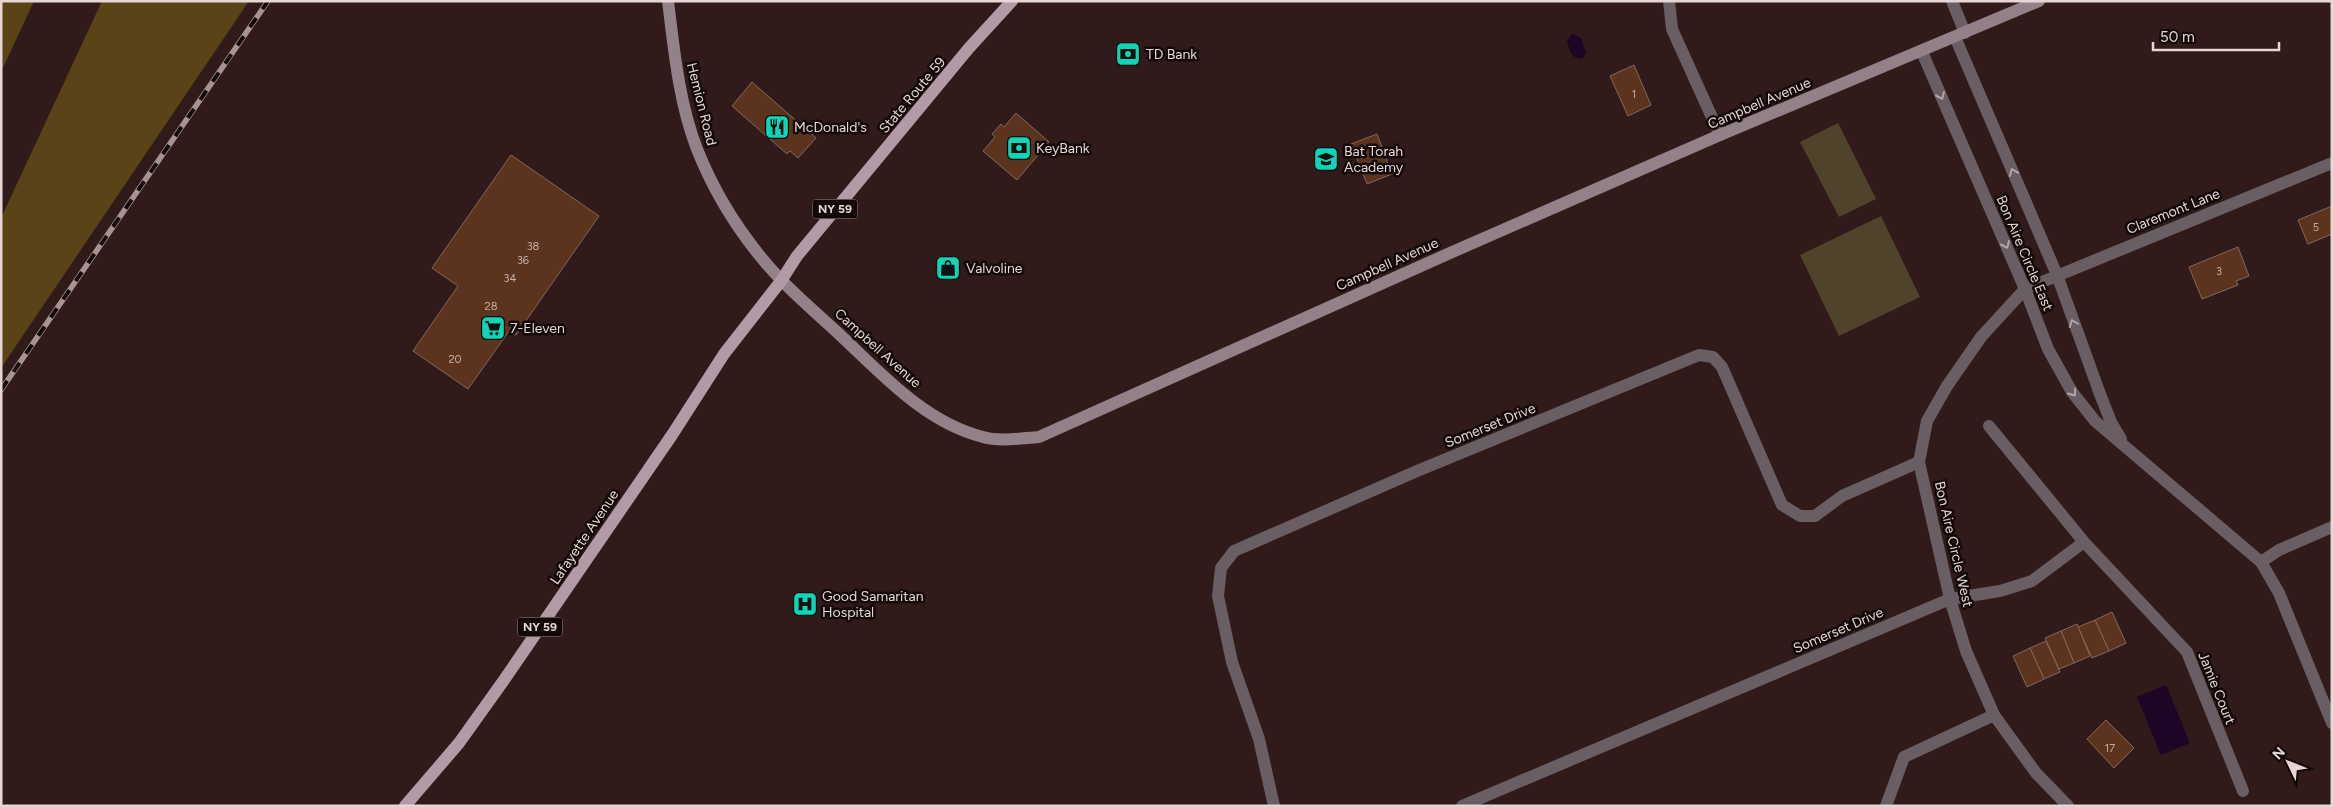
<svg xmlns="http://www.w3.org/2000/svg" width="2333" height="807" font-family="Figtree,sans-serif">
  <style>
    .green { fill: #50432b }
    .forest { fill: #594317 }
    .water { fill: #1c0525 }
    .building { fill: #5c341d; stroke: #81695c }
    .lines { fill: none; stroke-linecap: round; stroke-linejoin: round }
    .street { stroke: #695e63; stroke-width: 12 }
    .secondary { stroke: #928189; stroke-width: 12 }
    .primary { stroke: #b29ba6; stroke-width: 12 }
    .rail-casing { stroke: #a69493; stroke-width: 5.5 }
    .rail { stroke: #120808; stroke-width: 4; stroke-dasharray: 11; stroke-linecap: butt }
    .oneway { stroke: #b4a6a7 }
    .labels { text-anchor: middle; stroke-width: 5; stroke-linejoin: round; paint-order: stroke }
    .number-label { font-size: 11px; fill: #c4aea7 }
    .shield { fill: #120808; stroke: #a69898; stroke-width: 1 }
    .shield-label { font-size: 12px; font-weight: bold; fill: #e6d6d5 }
    .poi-label { font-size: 14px; fill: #e6d6d5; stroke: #120808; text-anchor: start }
    .street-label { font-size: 14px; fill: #e6d6d5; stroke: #120808 }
  </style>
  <rect width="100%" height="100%" fill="#301a1a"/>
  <g class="green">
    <polygon points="1838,123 1876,199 1839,217 1800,142"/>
    <polygon points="1881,216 1920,297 1839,336 1800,255"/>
  </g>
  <g class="forest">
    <polygon points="1,1 34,1 1,72"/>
    <polygon points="102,1 249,1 1,368 1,218"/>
  </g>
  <g class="water">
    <path d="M1572,34L1581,38L1586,52L1583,58C1571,60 1570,50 1567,41Z"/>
    <polygon points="2166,685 2190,743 2161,755 2137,697"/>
  </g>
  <g class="building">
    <polygon points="1634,65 1651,105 1628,116 1610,76"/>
    <polygon points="752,82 816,138 798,158 790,151 787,154 732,106"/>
    <polygon points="1016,113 1049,142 1017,180 983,151 995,137 992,134 1001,124 1004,127"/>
    <polygon points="1377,134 1392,174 1367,184 1351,144"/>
    <polygon points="511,155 599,216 516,335 509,331 468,389 413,351 458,286 432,268"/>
    <polygon points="2332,206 2332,234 2308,244 2298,220"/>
    <polygon points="2238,247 2249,276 2236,281 2238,285 2202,299 2189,267"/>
    <polygon points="2112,612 2126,643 2109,651 2095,620"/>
    <polygon points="2095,620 2109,651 2092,658 2078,627"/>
    <polygon points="2077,624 2090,656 2074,663 2061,631"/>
    <polygon points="2061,631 2074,663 2059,669 2045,638"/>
    <polygon points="2046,641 2060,672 2044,679 2030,648"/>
    <polygon points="2030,648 2044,679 2027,687 2013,656"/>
    <polygon points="2106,720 2134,748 2114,768 2087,739"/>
  </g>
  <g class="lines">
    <g class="street">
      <polyline points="1669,1 1672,29 1720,135"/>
      <polyline points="1952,1 1965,33"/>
      <polyline points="1955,37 2057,275 2100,394 2111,422 2121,439"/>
      <polyline points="1922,52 2025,289 2048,349 2072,392 2095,421 2261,562 2279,593 2332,723"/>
      <polyline points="1989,426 2084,542 2187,652 2243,791"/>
      <polyline points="2261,562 2279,550 2332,527"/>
      <polyline points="1274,806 1259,739 1232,662 1218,596 1221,568 1234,551 1417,471 1699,355 1713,357 1722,367 1782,505 1800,516 1815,516 1842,496 1919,462"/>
      <polyline points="1462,806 1950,599 2000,591 2032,581 2084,542"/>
      <polyline points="1886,806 1904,757 1994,715"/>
      <polyline points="2068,806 2036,773 1994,715 1966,651 1950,599 1919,462 1927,421 1947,386 1981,337 2025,289 2332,163"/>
    </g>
    <path class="secondary" d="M668,1C674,50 679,103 697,149C712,187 734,224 760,256C783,285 811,308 838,333C881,373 924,422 983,437C1000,442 1022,438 1039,437L1450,253L1720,135L2039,1"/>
    <polyline class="primary" points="405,806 459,743 504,680 672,435 724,354 781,281 797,256 969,48 1012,1"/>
    <defs>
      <polyline id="rail" points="1,390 268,1"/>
    </defs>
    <use href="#rail" class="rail-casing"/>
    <use href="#rail" class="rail"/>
  </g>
  <defs><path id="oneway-chevron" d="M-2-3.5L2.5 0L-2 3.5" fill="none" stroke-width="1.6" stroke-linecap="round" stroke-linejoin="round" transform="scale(1.25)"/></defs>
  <g class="oneway">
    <use href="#oneway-chevron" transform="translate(1941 96) rotate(66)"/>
    <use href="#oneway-chevron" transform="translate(2013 172) rotate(-112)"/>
    <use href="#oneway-chevron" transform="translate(2006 245) rotate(66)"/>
    <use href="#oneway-chevron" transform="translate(2073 323) rotate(-111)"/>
    <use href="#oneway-chevron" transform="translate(2073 393) rotate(55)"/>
  </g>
  <defs>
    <symbol id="bank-square" viewBox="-11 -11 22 22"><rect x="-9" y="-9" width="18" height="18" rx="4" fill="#0dd5b5" stroke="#120808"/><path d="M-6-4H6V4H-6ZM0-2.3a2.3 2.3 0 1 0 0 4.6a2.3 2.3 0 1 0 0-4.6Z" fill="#111"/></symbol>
    <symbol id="restaurant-square" viewBox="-11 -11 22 22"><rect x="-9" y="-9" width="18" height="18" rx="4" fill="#0dd5b5" stroke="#120808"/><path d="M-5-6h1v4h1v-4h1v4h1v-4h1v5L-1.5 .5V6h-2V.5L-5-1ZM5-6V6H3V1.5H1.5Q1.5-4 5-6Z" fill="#111"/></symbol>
    <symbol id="school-square" viewBox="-11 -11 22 22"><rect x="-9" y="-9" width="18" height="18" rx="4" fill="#0dd5b5" stroke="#120808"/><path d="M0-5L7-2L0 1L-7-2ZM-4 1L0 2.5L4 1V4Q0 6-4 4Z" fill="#111"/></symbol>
    <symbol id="shop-square" viewBox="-11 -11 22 22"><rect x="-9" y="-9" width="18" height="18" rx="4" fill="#0dd5b5" stroke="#120808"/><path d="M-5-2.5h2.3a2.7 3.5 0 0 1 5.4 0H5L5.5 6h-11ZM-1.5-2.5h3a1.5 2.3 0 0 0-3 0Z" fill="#111"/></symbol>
    <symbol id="supermarket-square" viewBox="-11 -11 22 22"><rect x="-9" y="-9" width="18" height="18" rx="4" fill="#0dd5b5" stroke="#120808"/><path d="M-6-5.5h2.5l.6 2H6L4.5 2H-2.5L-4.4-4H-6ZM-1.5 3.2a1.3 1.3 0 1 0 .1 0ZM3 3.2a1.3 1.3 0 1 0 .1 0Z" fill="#111"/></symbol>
    <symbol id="hospital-square" viewBox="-11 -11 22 22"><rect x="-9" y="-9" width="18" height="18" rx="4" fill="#0dd5b5" stroke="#120808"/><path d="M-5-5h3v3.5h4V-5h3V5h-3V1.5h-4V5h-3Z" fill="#111"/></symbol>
  </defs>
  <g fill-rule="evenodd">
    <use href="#bank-square" x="1114" y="40" width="28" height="28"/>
    <use href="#restaurant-square" x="763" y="113" width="28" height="28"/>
    <use href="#bank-square" x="1005" y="134" width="28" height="28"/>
    <use href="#school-square" x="1312" y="145" width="28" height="28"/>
    <use href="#shop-square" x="934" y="254" width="28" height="28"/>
    <use href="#supermarket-square" x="479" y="314" width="28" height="28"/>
    <use href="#hospital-square" x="791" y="590" width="28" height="28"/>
  </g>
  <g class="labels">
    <g class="number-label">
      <text x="1634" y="98">1</text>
      <text x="2316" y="231">5</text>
      <text x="533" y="250">38</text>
      <text x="523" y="264">36</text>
      <text x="2219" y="275">3</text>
      <text x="510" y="282">34</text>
      <text x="491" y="310">28</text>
      <text x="455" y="363">20</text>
      <text x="2110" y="752">17</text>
    </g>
    <g class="shield">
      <rect x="812.5" y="199.5" width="45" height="19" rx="4"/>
      <rect x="517.5" y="617.5" width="45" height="19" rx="4"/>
    </g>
    <g class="shield-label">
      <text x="835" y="213">NY 59</text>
      <text x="540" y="631">NY 59</text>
    </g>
    <g class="poi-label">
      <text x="1146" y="59">TD Bank</text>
      <text x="794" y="132">McDonald's</text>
      <text x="1036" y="153">KeyBank</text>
      <text x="1344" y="156">Bat Torah<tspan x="1344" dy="16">Academy</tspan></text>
      <text x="966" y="273">Valvoline</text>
      <text x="510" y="333">7-Eleven</text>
      <text x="822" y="601">Good Samaritan<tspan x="822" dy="16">Hospital</tspan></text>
    </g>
    <g class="street-label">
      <text transform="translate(912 95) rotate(-50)" y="5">State Route 59</text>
      <text transform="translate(1759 103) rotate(-23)" y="5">Campbell Avenue</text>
      <text transform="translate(702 104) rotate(76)" y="5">Hemion Road</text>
      <text transform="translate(2173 211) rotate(-22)" y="5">Claremont Lane</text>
      <text transform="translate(2025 253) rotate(67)" y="5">Bon Aire Circle East</text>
      <text transform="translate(1387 264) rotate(-24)" y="5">Campbell Avenue</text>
      <text transform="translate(878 348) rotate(42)" y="5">Campbell Avenue</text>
      <text transform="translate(1490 425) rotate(-22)" y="5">Somerset Drive</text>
      <text transform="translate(584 537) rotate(-56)" y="5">Lafayette Avenue</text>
      <text transform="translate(1954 544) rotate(77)" y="5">Bon Aire Circle West</text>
      <text transform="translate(1838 630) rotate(-23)" y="5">Somerset Drive</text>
      <text transform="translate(2217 688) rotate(68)" y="5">Jamie Court</text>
    </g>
  </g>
  <rect width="2333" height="807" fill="none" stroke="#e6d6d5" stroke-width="5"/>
  <g transform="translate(2288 762) rotate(313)" stroke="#120808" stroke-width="4" paint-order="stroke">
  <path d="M0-4L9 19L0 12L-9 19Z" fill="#e6d6d5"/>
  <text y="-8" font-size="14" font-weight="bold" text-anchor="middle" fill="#e6d6d5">N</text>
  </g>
  <path d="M2153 42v8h126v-8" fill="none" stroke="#e6d6d5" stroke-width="2.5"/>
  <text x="2160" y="42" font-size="15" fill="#e6d6d5" stroke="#120808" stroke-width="4" paint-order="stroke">50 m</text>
</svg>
